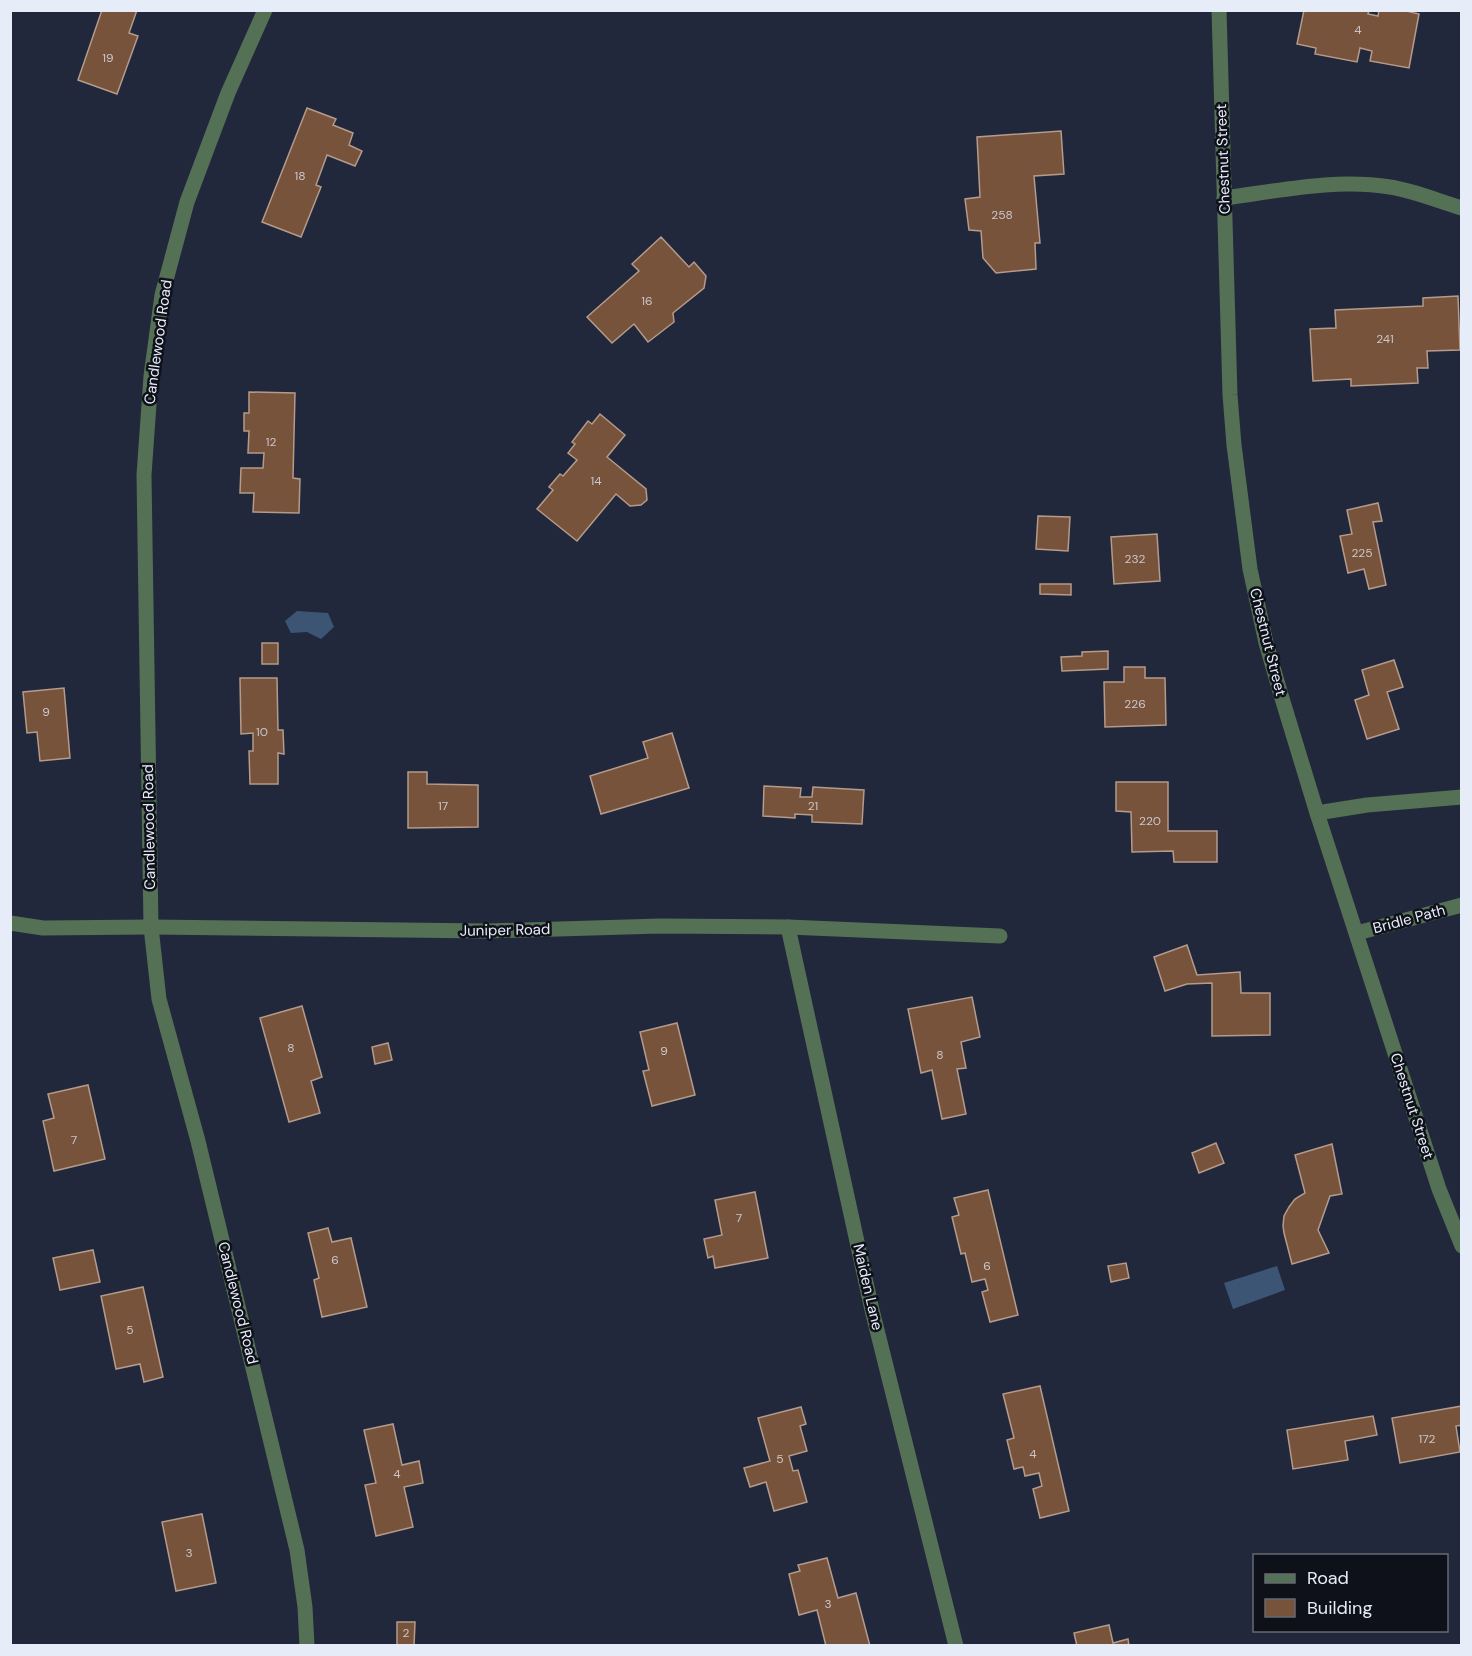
<svg xmlns="http://www.w3.org/2000/svg" width="1472" height="1656" font-family="'DM Sans',sans-serif">
  <style>
    .water { fill: #3c5574 }
    .building { fill: #77533c; stroke: #b49b8b; stroke-width: 1.5 }
    .lines { fill: none; stroke-linecap: round; stroke-linejoin: round }
    .service { stroke: #547055; stroke-width: 15 }
    .minor { stroke: #547055; stroke-width: 15 }
    .tertiary { stroke: #547055; stroke-width: 15 }
    .labels { text-anchor: middle; stroke-width: 5; stroke-linejoin: round; paint-order: stroke }
    .number-label { font-size: 12px; fill: #cbc6ca }
    .street-label { font-size: 15px; fill: #e7ecf9; stroke: #0e1119 }
  </style>
  <rect width="100%" height="100%" fill="#21283b"/>
  <g class="water">
    <polygon points="297,611 328,613 334,627 321,639 307,632 291,633 285,621"/>
    <polygon points="1277,1266 1285,1290 1233,1309 1224,1283"/>
  </g>
  <g class="building">
    <polygon points="102,10 137,10 129,33 138,36 117,94 78,80"/>
    <polygon points="1304,10 1369,10 1368,14 1378,16 1379,10 1402,10 1419,14 1409,68 1370,61 1372,51 1360,48 1357,62 1315,54 1316,48 1297,44"/>
    <polygon points="307,108 336,119 333,125 353,133 349,145 362,151 355,166 327,155 316,185 321,187 301,237 262,222"/>
    <polygon points="1061,131 1064,174 1034,176 1040,243 1035,243 1036,269 996,273 983,258 981,231 969,230 965,199 980,197 977,137"/>
    <polygon points="661,237 689,267 694,262 706,276 704,288 673,313 674,322 648,342 634,324 612,343 587,317 639,271 632,264"/>
    <polygon points="1458,296 1460,350 1427,351 1428,368 1417,368 1418,383 1351,386 1351,379 1313,381 1310,329 1336,328 1335,310 1423,306 1423,298"/>
    <polygon points="249,392 295,393 293,478 300,479 299,513 253,512 254,493 240,493 241,468 263,468 264,453 248,453 249,431 244,431 244,413 249,413"/>
    <polygon points="600,414 625,435 607,457 646,489 647,500 641,505 630,506 616,494 577,541 537,509 553,490 549,487 560,474 563,476 577,460 568,453 575,444 572,442 588,421 592,424"/>
    <polygon points="1378,503 1382,521 1373,522 1386,585 1369,589 1364,569 1348,573 1340,536 1352,534 1347,510"/>
    <polygon points="1038,516 1070,517 1068,551 1036,549"/>
    <polygon points="1157,534 1160,581 1114,584 1111,537"/>
    <polygon points="1040,584 1071,584 1071,595 1040,594"/>
    <rect x="262" y="643" width="16" height="21"/>
    <polygon points="1108,651 1108,669 1062,671 1061,657 1082,656 1082,652"/>
    <polygon points="1394,660 1403,687 1387,692 1399,729 1367,739 1355,700 1369,695 1362,670"/>
    <polygon points="1124,667 1145,667 1145,678 1165,678 1166,725 1105,727 1104,682 1124,682"/>
    <polygon points="240,678 277,678 278,730 283,730 284,754 278,753 278,784 250,784 249,751 253,751 253,733 241,734"/>
    <polygon points="64,688 70,758 40,761 37,732 27,733 23,692"/>
    <polygon points="672,733 689,788 601,814 590,776 648,758 643,742"/>
    <polygon points="408,772 427,772 427,784 478,785 478,827 408,828"/>
    <polygon points="1116,782 1168,782 1168,831 1217,831 1217,862 1174,862 1173,851 1132,852 1131,812 1116,811"/>
    <polygon points="764,786 801,788 800,797 812,797 813,787 864,790 862,824 812,822 812,815 795,814 795,818 763,816"/>
    <polygon points="1187,945 1197,975 1240,972 1241,993 1270,993 1270,1035 1212,1036 1212,983 1187,984 1165,991 1154,957"/>
    <polygon points="972,997 980,1037 961,1042 966,1068 957,1069 966,1114 942,1119 932,1070 921,1073 908,1009"/>
    <polygon points="302,1006 322,1077 311,1081 320,1113 289,1122 260,1018"/>
    <polygon points="677,1023 695,1095 652,1106 643,1071 649,1070 640,1032"/>
    <polygon points="388,1043 392,1060 375,1064 372,1047"/>
    <polygon points="88,1085 105,1159 54,1171 43,1121 54,1118 48,1094"/>
    <polygon points="1216,1143 1224,1163 1199,1173 1192,1153"/>
    <polygon points="1332,1144 1342,1194 1330,1196 1318,1230 1329,1253 1292,1264 1284,1233 1283,1226 1284,1216 1289,1207 1295,1199 1305,1193 1295,1155"/>
    <polygon points="988,1190 1018,1315 990,1322 982,1292 988,1290 985,1279 972,1282 965,1253 961,1254 952,1217 959,1215 954,1198"/>
    <polygon points="755,1192 768,1258 715,1268 713,1256 708,1258 704,1239 722,1235 715,1200"/>
    <polygon points="328,1228 332,1242 351,1238 367,1307 322,1317 314,1280 319,1278 308,1233"/>
    <polygon points="93,1250 100,1282 60,1290 53,1258"/>
    <polygon points="1126,1263 1129,1278 1111,1282 1108,1266"/>
    <polygon points="143,1287 163,1377 144,1382 140,1364 116,1369 101,1296"/>
    <polygon points="1040,1386 1069,1511 1040,1518 1033,1489 1042,1486 1039,1473 1025,1476 1023,1467 1014,1469 1007,1440 1014,1438 1003,1394"/>
    <polygon points="1462,1406 1462,1425 1456,1426 1460,1452 1400,1463 1392,1418"/>
    <polygon points="801,1407 806,1424 800,1426 807,1451 789,1456 793,1471 798,1470 807,1502 774,1511 766,1482 750,1487 744,1468 770,1461 758,1418"/>
    <polygon points="1373,1416 1377,1435 1345,1441 1348,1460 1293,1469 1287,1430"/>
    <polygon points="393,1424 402,1465 419,1461 423,1483 404,1487 413,1527 376,1536 365,1485 376,1483 364,1430"/>
    <polygon points="202,1514 216,1583 176,1591 162,1522"/>
    <polygon points="827,1558 838,1598 856,1593 870,1646 826,1646 817,1610 799,1615 789,1574 800,1571 798,1565"/>
    <polygon points="397,1622 415,1622 414,1646 392,1646 397,1645"/>
    <polygon points="1109,1625 1113,1643 1128,1639 1129,1646 1077,1646 1074,1633"/>
  </g>
  <g class="lines">
    <polyline class="service" points="1317,813 1367,805 1462,797"/>
    <g class="minor">
      <polyline points="265,10 228,93 187,202 162,295 151,376 144,475 151,927 159,999 198,1141 297,1550 305,1607 307,1646"/>
      <path d="M1224,198C1279,191 1335,178 1390,187C1415,191 1438,201 1462,208"/>
      <polyline points="10,923 43,928 151,927 487,931 660,926 788,927 1000,936"/>
      <polyline points="788,927 872,1310 956,1646"/>
      <polyline points="1357,933 1462,905"/>
    </g>
    <polyline class="tertiary" points="1219,10 1230,395 1234,445 1250,569 1266,643 1281,695 1317,813 1439,1189 1462,1246"/>
  </g>
  <g class="labels">
    <g class="number-label">
      <text x="1358" y="34">4</text>
      <text x="108" y="62">19</text>
      <text x="300" y="180">18</text>
      <text x="1002" y="219">258</text>
      <text x="647" y="305">16</text>
      <text x="1385" y="343">241</text>
      <text x="271" y="446">12</text>
      <text x="596" y="485">14</text>
      <text x="1362" y="557">225</text>
      <text x="1135" y="563">232</text>
      <text x="1135" y="708">226</text>
      <text x="46" y="716">9</text>
      <text x="262" y="736">10</text>
      <text x="443" y="810">17</text>
      <text x="813" y="810">21</text>
      <text x="1150" y="825">220</text>
      <text x="291" y="1052">8</text>
      <text x="664" y="1055">9</text>
      <text x="940" y="1059">8</text>
      <text x="74" y="1144">7</text>
      <text x="739" y="1222">7</text>
      <text x="335" y="1264">6</text>
      <text x="987" y="1270">6</text>
      <text x="130" y="1334">5</text>
      <text x="1427" y="1443">172</text>
      <text x="1033" y="1458">4</text>
      <text x="780" y="1463">5</text>
      <text x="397" y="1478">4</text>
      <text x="189" y="1557">3</text>
      <text x="828" y="1608">3</text>
      <text x="406" y="1637">2</text>
    </g>
    <g class="street-label">
      <text transform="translate(1223 159) rotate(-92)" y="5">Chestnut Street</text>
      <text transform="translate(158 342) rotate(-82)" y="5">Candlewood Road</text>
      <text transform="translate(1268 642) rotate(76)" y="5">Chestnut Street</text>
      <text transform="translate(149 827) rotate(-91)" y="5">Candlewood Road</text>
      <text transform="translate(1409 919) rotate(-15)" y="5">Bridle Path</text>
      <text transform="translate(505 930) rotate(-1)" y="5">Juniper Road</text>
      <text transform="translate(1412 1106) rotate(72)" y="5">Chestnut Street</text>
      <text transform="translate(868 1287) rotate(77)" y="5">Maiden Lane</text>
      <text transform="translate(238 1303) rotate(76)" y="5">Candlewood Road</text>
    </g>
  </g>
  <rect width="1472" height="1656" fill="none" stroke="#e7ecf9" stroke-width="24"/>
  <rect x="1253" y="1554" width="195" height="78" fill="#0e1119" stroke="#656973" stroke-width="1.5"/>
  <rect x="1265" y="1574" width="30" height="9" fill="#547055" stroke="#656973" stroke-width="1.5"/>
  <text x="1307" y="1584" font-size="18" fill="#e7ecf9">Road</text>
  <rect x="1265" y="1599" width="30" height="18" fill="#77533c" stroke="#656973" stroke-width="1.5"/>
  <text x="1307" y="1614" font-size="18" fill="#e7ecf9">Building</text>
</svg>
